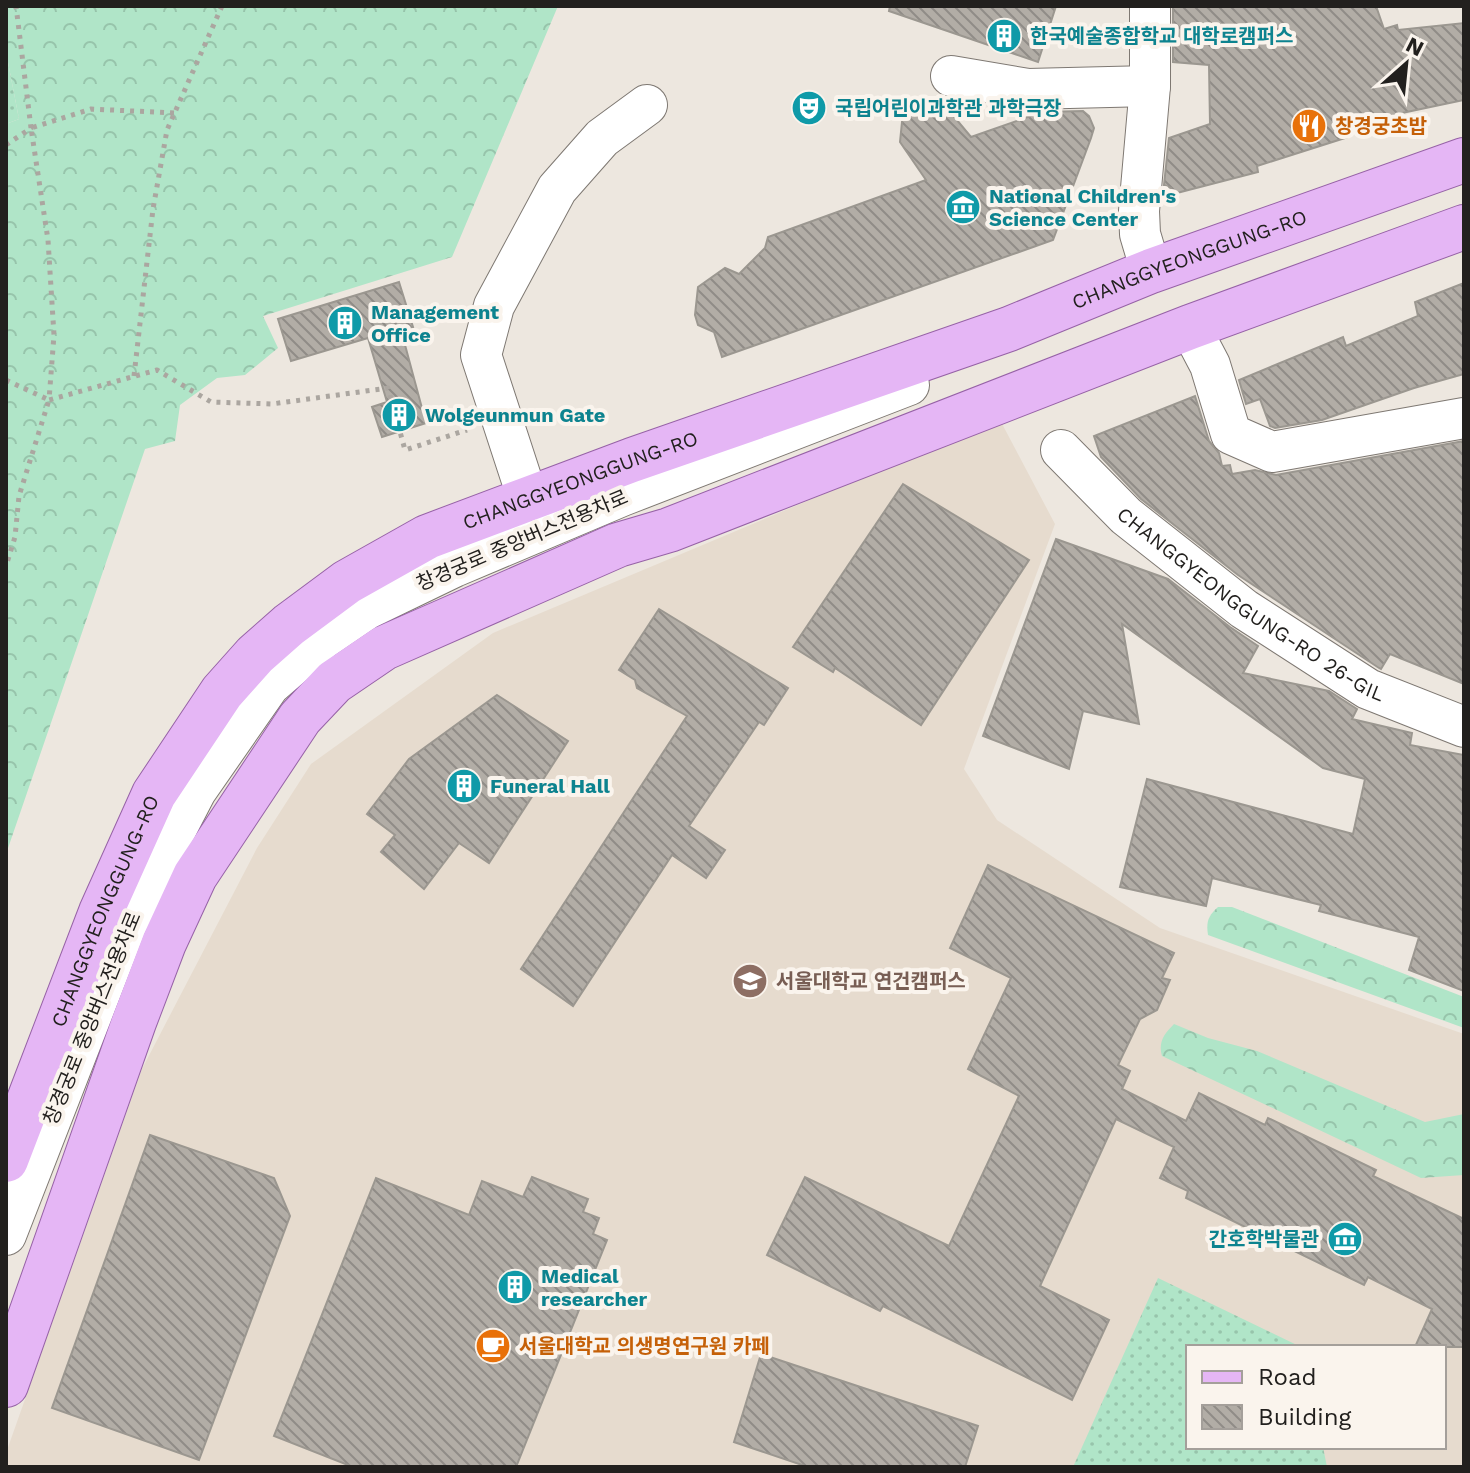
<svg xmlns="http://www.w3.org/2000/svg" width="1470" height="1473" font-family="'Work Sans','Noto Sans KR',sans-serif">
  <style>
    .built { fill: #e6dbce; fill-rule: evenodd }
    .grass { fill: url(#grass-dots) }
    .forest { fill: url(#forest-crowns) }
    .building { fill: url(#building-back-hatch); stroke: #9b9790; stroke-width: 2 }
    .lines { fill: none; stroke-linecap: round; stroke-linejoin: round }
    .minor-casing { stroke: #7e7872; stroke-width: 42 }
    .major-casing { stroke: #9662a6; stroke-width: 46 }
    .path { stroke: #aba6a0; stroke-width: 5; stroke-dasharray: 4 6; stroke-linecap: butt }
    .minor { stroke: #fff; stroke-width: 40 }
    .major { stroke: #e5b6f5; stroke-width: 44 }
    .labels { text-anchor: middle; stroke-width: 8; stroke-linejoin: round; paint-order: stroke }
    .culture-label { font-size: 20px; font-weight: bold; fill: #0d838f; stroke: #faf4ed; text-anchor: start }
    .food-label { font-size: 20px; font-weight: bold; fill: #c56008; stroke: #faf4ed; text-anchor: start }
    .street-label { font-size: 20px; fill: #22201e; stroke: #faf4ed }
    .education-label { font-size: 20px; font-weight: bold; fill: #785e54; stroke: #faf4ed; text-anchor: start }
  </style>
  <defs>
    <pattern id="grass-dots" width="8" height="8" patternUnits="userSpaceOnUse" patternTransform="scale(2)"><rect width="8" height="8" fill="#b0e5c8"/><path d="M2 2h.1M6 6h.1" fill="none" stroke="#97c4ab" stroke-width="1.8" stroke-linecap="round"/></pattern>
    <pattern id="forest-crowns" width="20" height="18" patternUnits="userSpaceOnUse" patternTransform="scale(2)"><rect width="20" height="18" fill="#b0e5c8"/><path d="M2 6a3 3 0 1 1 6 0M12 15a3 3 0 1 1 6 0" fill="none" stroke="#97c4ab"/></pattern>
    <pattern id="building-back-hatch" width="6" height="6" patternUnits="userSpaceOnUse" patternTransform="scale(2)"><rect width="6" height="6" fill="#b2ada6"/><path d="M-1 5l2 2M0 0l6 6M5-1l2 2" fill="none" stroke="#908c87"/></pattern>
  </defs>
  <rect width="100%" height="100%" fill="#ede7df"/>
  <path class="built" d="M1000,420L1055,524L964,769L997,820L1160,928L1464,1034V1467H6V1453L142,1069L257,848L311,764L493,633ZM1188,1347H1444V1447H1188Z"/>
  <g class="grass">
    <polygon points="6,52 19,119 6,124"/>
    <polygon points="1158,1278 1301,1347 1188,1347 1188,1447 1323,1447 1327,1467 1073,1467"/>
  </g>
  <g class="forest">
    <polygon points="6,6 558,6 452,257 263,316 278,348 245,375 217,378 180,405 175,441 145,449 6,854 6,124 19,119 6,52"/>
    <path d="M1218,907H1232L1464,997V1028L1208,935C1206,922 1208,916 1218,907Z"/>
    <path d="M1174,1024L1208,1038L1257,1051L1425,1122L1464,1114V1175L1421,1178L1162,1056C1158,1042 1164,1034 1174,1024Z"/>
  </g>
  <g class="building">
    <polygon points="890,6 1056,6 1038,62 889,11"/>
    <polygon points="1173,6 1376,6 1384,29 1397,25 1398,30 1464,23 1464,100 1402,113 1347,134 1348,137 1257,166 1258,172 1173,194 1171,188 1164,185 1169,138 1210,124 1209,65 1173,62"/>
    <polygon points="941,101 971,137 1042,112 1083,111 1089,116 1094,128 1091,138 1053,240 722,357 714,332 698,325 695,315 698,287 725,268 739,274 765,248 768,237 926,180 900,142 903,112"/>
    <polygon points="399,282 413,327 401,330 426,423 382,437 372,407 387,402 368,338 291,361 278,319"/>
    <polygon points="1464,283 1464,374 1414,388 1322,420 1275,428 1270,426 1260,399 1246,404 1239,380 1343,337 1346,346 1418,316 1415,302"/>
    <polygon points="1195,396 1209,441 1219,453 1222,466 1230,465 1232,474 1255,470 1276,475 1464,441 1464,684 1390,654 1381,669 1379,668 1238,575 1141,499 1101,457 1094,436"/>
    <polygon points="903,484 1029,560 921,725 835,668 833,672 793,647"/>
    <polygon points="1056,539 1168,579 1230,627 1258,646 1243,673 1329,691 1357,709 1352,719 1412,733 1410,745 1464,755 1464,991 1409,970 1419,937 1319,911 1321,905 1212,878 1206,906 1120,887 1147,779 1353,834 1365,779 1323,768 1122,624 1139,724 1083,711 1069,769 983,736"/>
    <polygon points="659,609 788,688 764,725 759,722 689,826 725,850 706,878 672,855 573,1006 521,969 687,716 637,688 635,680 619,670"/>
    <polygon points="497,695 568,741 489,863 459,843 424,889 381,852 395,835 367,814 409,759"/>
    <polygon points="988,865 1174,953 1162,978 1170,980 1157,1010 1140,1019 1118,1065 1130,1071 1122,1089 1186,1121 1199,1093 1265,1125 1268,1118 1376,1170 1373,1176 1464,1219 1464,1347 1415,1347 1432,1309 1368,1277 1364,1285 1186,1198 1188,1191 1160,1178 1174,1147 1116,1119 1040,1286 1109,1320 1072,1400 883,1306 880,1311 767,1255 805,1177 949,1246 1019,1096 968,1069 1011,978 950,948"/>
    <polygon points="150,1135 274,1178 290,1216 199,1460 52,1408"/>
    <polygon points="532,1177 588,1199 583,1212 599,1218 593,1234 607,1240 516,1467 353,1467 274,1436 376,1178 469,1215 482,1181 523,1197"/>
    <polygon points="761,1354 978,1426 965,1467 808,1467 734,1442"/>
  </g>
  <g class="lines">
    <defs>
      <g id="minor">
        <polyline points="1150,6 1150,86 1139,211 1140,234 1151,271"/>
        <polyline points="951,76 1028,89 1150,86"/>
        <polyline points="1190,327 1210,365 1231,434 1272,452 1464,418"/>
        <path id="s1" d="M1061,450L1126,516L1244,609L1368,689L1464,727"/>
        <polyline points="528,499 481,355 494,306 557,189 602,138 647,105"/>
        <polyline points="6,1235 127,924 196,791 269,686 323,639 367,609 454,567 622,496 909,385"/>
      </g>
      <g id="major">
        <path id="s2" d="M6,1160L101,912L154,794L222,692L255,655L289,625L347,582L427,537L528,499L632,460L1009,329L1151,271L1464,160"/>
        <polyline points="6,1385 134,1022 164,943 195,876 300,718 334,682 384,648 618,545 669,530 1190,327 1464,227"/>
      </g>
    </defs>
    <use href="#minor" class="minor-casing"/>
    <use href="#major" class="major-casing"/>
    <g class="path">
      <polyline points="174,113 91,109 31,128 48,240 54,335 49,400 157,370 211,402 272,404 388,388 405,450 467,430"/>
      <polyline points="6,145 31,128 16,6"/>
      <polyline points="134,376 153,209 167,130 222,6"/>
      <polyline points="6,380 49,400 19,496 15,537 6,566"/>
    </g>
    <use href="#minor" class="minor"/>
    <use href="#major" class="major"/>
  </g>
  <defs>
    <symbol id="building-disc" viewBox="-11 -11 22 22"><circle r="9.5" fill="#0f9aa8" stroke="#faf4ed"/><path d="M-4-6H4V6H1V3H-1V6H-4ZM-2.5-4.3h1.7v1.8h-1.7ZM.8-4.3h1.7v1.8H.8ZM-2.5-1h1.7V.8h-1.7ZM.8-1h1.7V.8H.8Z" fill="#fff"/></symbol>
    <symbol id="theatre-disc" viewBox="-11 -11 22 22"><circle r="9.5" fill="#0f9aa8" stroke="#faf4ed"/><path d="M-5-5.5Q0-4 5-5.5V0Q5 5 0 6Q-5 5-5 0ZM-3.3-2.5H-1v1.5H-3.3ZM1-2.5H3.3v1.5H1ZM-2.8 1Q0 5.5 2.8 1Z" fill="#fff"/></symbol>
    <symbol id="restaurant-disc" viewBox="-11 -11 22 22"><circle r="9.5" fill="#e8710a" stroke="#faf4ed"/><path d="M-5-6h1v4h1v-4h1v4h1v-4h1v5L-1.5 .5V6h-2V.5L-5-1ZM5-6V6H3V1.5H1.5Q1.5-4 5-6Z" fill="#fff"/></symbol>
    <symbol id="museum-disc" viewBox="-11 -11 22 22"><circle r="9.5" fill="#0f9aa8" stroke="#faf4ed"/><path d="M0-6L6-3V-2H-6V-3ZM-5-1h2V3h-2ZM-1-1h2V3h-2ZM3-1h2V3H3ZM-6 4H6V6H-6Z" fill="#fff"/></symbol>
    <symbol id="university-disc" viewBox="-11 -11 22 22"><circle r="9.5" fill="#8d6e63" stroke="#faf4ed"/><path d="M0-5L7-2L0 1L-7-2ZM-4 1L0 2.5L4 1V4Q0 6-4 4Z" fill="#fff"/></symbol>
    <symbol id="cafe-disc" viewBox="-11 -11 22 22"><circle r="9.5" fill="#e8710a" stroke="#faf4ed"/><path d="M-5.5-4.5H6V0H3Q3 3.5 0 3.5H-2.5Q-5.5 3.5-5.5 0ZM3-3.2v2h1.7v-2ZM-6 4.5H4V6H-6Z" fill="#fff"/></symbol>
  </defs>
  <g fill-rule="evenodd">
    <use href="#building-disc" x="984" y="16" width="40" height="40"/>
    <use href="#theatre-disc" x="789" y="88" width="40" height="40"/>
    <use href="#restaurant-disc" x="1289" y="106" width="40" height="40"/>
    <use href="#museum-disc" x="943" y="187" width="40" height="40"/>
    <use href="#building-disc" x="325" y="303" width="40" height="40"/>
    <use href="#building-disc" x="379" y="395" width="40" height="40"/>
    <use href="#building-disc" x="444" y="766" width="40" height="40"/>
    <use href="#university-disc" x="730" y="961" width="40" height="40"/>
    <use href="#museum-disc" x="1325" y="1219" width="40" height="40"/>
    <use href="#building-disc" x="495" y="1267" width="40" height="40"/>
    <use href="#cafe-disc" x="473" y="1326" width="40" height="40"/>
  </g>
  <g class="labels">
    <g class="culture-label">
      <text x="1030" y="43">한국예술종합학교 대학로캠퍼스</text>
      <text x="835" y="115">국립어린이과학관 과학극장</text>
      <text x="989" y="203">National Children's<tspan x="989" dy="23">Science Center</tspan></text>
      <text x="371" y="319">Management<tspan x="371" dy="23">Office</tspan></text>
      <text x="425" y="422">Wolgeunmun Gate</text>
      <text x="490" y="793">Funeral Hall</text>
      <text x="1319" y="1246" text-anchor="end">간호학박물관</text>
      <text x="541" y="1283">Medical<tspan x="541" dy="23">researcher</tspan></text>
    </g>
    <g class="food-label">
      <text x="1335" y="133">창경궁초밥</text>
      <text x="519" y="1353">서울대학교 의생명연구원 카페</text>
    </g>
    <g class="street-label">
      <text dy="7" stroke="none"><textPath href="#s2" startOffset="1588">CHANGGYEONGGUNG-RO</textPath></text>
      <text dy="7" stroke="none"><textPath href="#s2" startOffset="940">CHANGGYEONGGUNG-RO</textPath></text>
      <text transform="translate(522 540) rotate(-23)" y="7">창경궁로 중앙버스전용차로</text>
      <text dy="7" stroke="none"><textPath href="#s1" startOffset="246">CHANGGYEONGGUNG-RO 26-GIL</textPath></text>
      <text dy="7" stroke="none"><textPath href="#s2" startOffset="268">CHANGGYEONGGUNG-RO</textPath></text>
      <text transform="translate(92 1018) rotate(-68)" y="7">창경궁로 중앙버스전용차로</text>
    </g>
    <g class="education-label">
      <text x="776" y="988">서울대학교 연건캠퍼스</text>
    </g>
  </g>
  <rect width="1470" height="1473" fill="none" stroke="#22201e" stroke-width="16"/>
  <rect x="1186" y="1345" width="260" height="104" fill="#faf4ed" stroke="#a49f9a" stroke-width="2"/>
  <rect x="1202" y="1371" width="40" height="12" fill="#e5b6f5" stroke="#a49f9a" stroke-width="2"/>
  <text x="1258" y="1385" font-size="24" fill="#22201e">Road</text>
  <rect x="1202" y="1405" width="40" height="24" fill="url(#building-back-hatch)" stroke="#a49f9a" stroke-width="2"/>
  <text x="1258" y="1425" font-size="24" fill="#22201e">Building</text>
  <g transform="translate(1406 64) rotate(27)" stroke="#faf4ed" stroke-width="6" paint-order="stroke">
  <path d="M0-6L14 30L0 20L-14 30Z" fill="#22201e"/>
  <text y="-12" font-size="22" font-weight="bold" text-anchor="middle" fill="#22201e">N</text>
  </g>
</svg>
